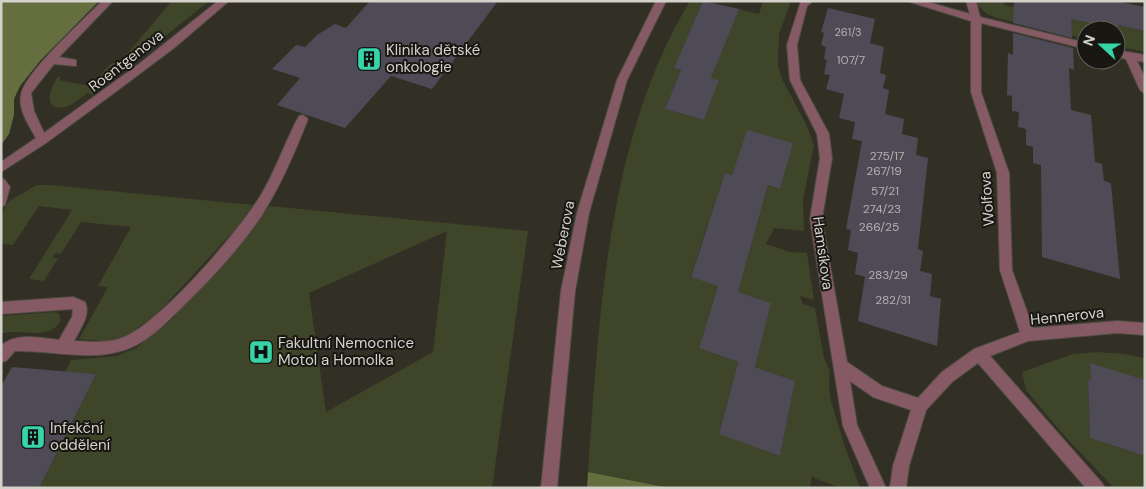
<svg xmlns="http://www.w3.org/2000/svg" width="1146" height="489" font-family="'DM Sans',sans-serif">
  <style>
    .green { fill: #3f4529; fill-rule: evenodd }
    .forest { fill: #646e3f }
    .building { fill: #4e4b56 }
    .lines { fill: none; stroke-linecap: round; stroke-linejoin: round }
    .minor-casing { stroke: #4f4c43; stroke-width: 2 }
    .minor { fill: #855a64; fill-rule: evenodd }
    .labels { text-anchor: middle; stroke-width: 4; stroke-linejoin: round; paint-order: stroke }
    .far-number-label { font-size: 11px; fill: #b2b0ae }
    .number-label { font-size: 12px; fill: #b2b0ae }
    .poi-label { font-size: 15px; fill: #d4d2cb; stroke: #191712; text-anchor: start }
    .street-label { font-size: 15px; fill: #d4d2cb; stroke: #191712 }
  </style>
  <rect width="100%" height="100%" fill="#322f25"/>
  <g class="green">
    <path d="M172,1H209L92,95L88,93C81,97 76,103 68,106C43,114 48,90 58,77H61L59,80L90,86L110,64L121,61Z"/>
    <path d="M690,1H703L674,68L681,70L665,109L704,120L719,80L711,78L738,9L759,14L763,1H791L779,34L778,65L782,79L806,124L814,145L803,200L804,231L774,228L766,244L790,252L807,253L814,300L800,296L803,304L815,308L824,358L830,371L829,384L831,401L844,444L860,488H841L814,478L812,475L810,488H670L588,472C599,317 607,137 690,1ZM747,131L792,143L780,189L768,185L738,292L770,303L755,367L795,381L780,456L719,433L738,362L699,348L718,286L691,276L708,223H713L709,222L725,173L732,175Z"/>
    <polygon points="973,1 1004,1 1004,5 1118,29 1118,25 1145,31 1145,52 1116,46 1116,30 1086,30 1086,39 997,18 987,14"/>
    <polygon points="37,185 50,185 253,205 239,225 157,314 125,337 104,341 79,339 108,287 98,286 131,227 81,222 61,254 55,253 53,258 58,258 44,281 29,279 72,210 39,206 13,245 1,244 1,213 9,201"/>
    <path d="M269,206L528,231L492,488H39L96,374L65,372L71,360L116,356L136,348L172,319L251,232ZM447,231L433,352L326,412L309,293Z"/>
    <path d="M55,312L59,314L61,320C50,342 20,328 1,334V316Z"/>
    <polygon points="1097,352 1124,354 1145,358 1145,380 1115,387 1088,379 1090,438 1145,456 1145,488 1114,488 1060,431 1026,390 1022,372 1073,354"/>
  </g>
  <g class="forest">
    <polygon points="1,1 99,1 40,61 20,86 14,99 14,115 9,134 1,145"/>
    <polygon points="588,472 670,488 587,488"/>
  </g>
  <g class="building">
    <polygon points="370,1 498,1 432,89 391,76 345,128 277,105 300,78 272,69 296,45 305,47 317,35 335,24 346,28"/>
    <polygon points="703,1 739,9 711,78 719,80 704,120 665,109 681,70 674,68"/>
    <polygon points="1014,1 1116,1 1145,7 1145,31 1118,25 1118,29 1071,19 1072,38 1013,23"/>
    <polygon points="828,8 875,19 870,43 884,47 880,73 886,75 883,88 889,90 885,114 904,119 902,134 918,138 916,155 928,158 918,249 923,251 920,271 932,274 930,296 941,299 937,346 858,321 865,277 855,274 858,253 848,250 851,230 846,229 862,141 852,139 855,122 839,118 844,94 826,89 830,75 824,74 827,60 824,59 826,47 821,45 824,33 821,32"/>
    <polygon points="1013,33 1073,48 1074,70 1069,68 1071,110 1091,115 1095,162 1102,164 1104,181 1111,183 1120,279 1042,257 1041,165 1033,163 1033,147 1026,145 1026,129 1018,127 1019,112 1012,111 1012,96 1007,95 1008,53 1013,55"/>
    <polygon points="747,130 793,143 780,189 768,185 738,292 771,303 755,367 795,381 780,456 719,434 738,362 699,348 718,286 691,277 725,173 732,175"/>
    <polygon points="1090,363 1145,380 1145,456 1090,438 1088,379 1091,380"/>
    <polygon points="12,367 96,374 39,488 1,488 1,386"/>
  </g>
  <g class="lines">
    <defs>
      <g id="minor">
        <path d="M102,1H113L59,57L76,60V66L54,64L31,93L34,111L44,133L139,64L218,1H229L174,48L118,90L46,143L1,172V162L36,138C29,125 18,110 21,95C24,73 85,19 102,1Z"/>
        <polygon points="656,1 666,1 627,80 589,213 575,291 557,488 541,488 561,291 577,213 617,80"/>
        <polygon points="801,1 813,1 807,6 797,45 800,80 829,134 832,158 822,219 847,362 882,386 918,398 942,372 974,349 1020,332 1000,270 997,173 971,92 971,21 907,1 924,1 970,14 966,1 976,1 980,17 1086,43 1086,49 981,23 981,92 1009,173 1012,270 1033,328 1117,321 1145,323 1145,335 1117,333 1028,341 990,356 1102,483 1105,488 1086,488 978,363 952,382 926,410 909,466 906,488 890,488 893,466 911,410 873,397 850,381 857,425 886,488 870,488 843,426 810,219 820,158 817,134 790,80 787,45"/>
        <polygon points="1116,50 1145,55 1145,62 1137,61 1145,78 1145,94 1140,90 1126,59 1116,56"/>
        <path d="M303,115L308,119C295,152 281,185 262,215C240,248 211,279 182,307C165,324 145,345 121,351C88,361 50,350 15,351L6,361L1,362V346C15,332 41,338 59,340L72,317L73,309L1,314V302L73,297L85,302C91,315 80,329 74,341C88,342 105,343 119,339C157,328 240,230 261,195C276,170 285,142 299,116Z"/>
        <polygon points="1,178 5,180 10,187 5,205 1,207"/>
      </g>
    </defs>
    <use href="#minor" class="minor-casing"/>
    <use href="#minor" class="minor"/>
  </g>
  <defs>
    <symbol id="building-square" viewBox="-11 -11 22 22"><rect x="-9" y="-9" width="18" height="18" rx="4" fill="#36d4a7" stroke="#191712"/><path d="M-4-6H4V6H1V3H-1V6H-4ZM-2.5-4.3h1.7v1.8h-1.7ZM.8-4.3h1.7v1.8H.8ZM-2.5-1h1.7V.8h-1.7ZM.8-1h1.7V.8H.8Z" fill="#111"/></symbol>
    <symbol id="hospital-square" viewBox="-11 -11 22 22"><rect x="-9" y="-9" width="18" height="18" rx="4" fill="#36d4a7" stroke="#191712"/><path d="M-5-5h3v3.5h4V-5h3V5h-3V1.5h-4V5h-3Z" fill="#111"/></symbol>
  </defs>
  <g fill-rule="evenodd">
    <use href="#building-square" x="355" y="45" width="28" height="28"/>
    <use href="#hospital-square" x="247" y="338" width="28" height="28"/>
    <use href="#building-square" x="19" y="423" width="28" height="28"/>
  </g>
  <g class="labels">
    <g class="far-number-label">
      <text x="848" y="36">261/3</text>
    </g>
    <g class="number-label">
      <text x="851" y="64">107/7</text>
      <text x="887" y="160">275/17</text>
      <text x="884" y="175">267/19</text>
      <text x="885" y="195">57/21</text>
      <text x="882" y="213">274/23</text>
      <text x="879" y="231">266/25</text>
      <text x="888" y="279">283/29</text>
      <text x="893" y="304">282/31</text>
    </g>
    <g class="poi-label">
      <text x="386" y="55">Klinika dětské<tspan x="386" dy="17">onkologie</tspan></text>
      <text x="278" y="348">Fakultní Nemocnice<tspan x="278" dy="17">Motol a Homolka</tspan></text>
      <text x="50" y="433">Infekční<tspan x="50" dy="17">oddělení</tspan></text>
    </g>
    <g class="street-label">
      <text transform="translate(126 61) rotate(-38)" y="5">Roentgenova</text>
      <text transform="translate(987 199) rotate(-94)" y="5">Wolfova</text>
      <text transform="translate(563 235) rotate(-79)" y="5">Weberova</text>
      <text transform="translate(823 253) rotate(82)" y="5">Hamsíkova</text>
      <text transform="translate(1067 316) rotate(-6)" y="5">Hennerova</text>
    </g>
  </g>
  <rect width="1146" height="489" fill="none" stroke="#d4d2cb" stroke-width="5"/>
  <g transform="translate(1101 45) rotate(291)"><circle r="24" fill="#191712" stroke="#64625c"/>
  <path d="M0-4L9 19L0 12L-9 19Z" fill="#36d4a7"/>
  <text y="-8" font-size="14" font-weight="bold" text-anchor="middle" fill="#d4d2cb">N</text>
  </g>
</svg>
